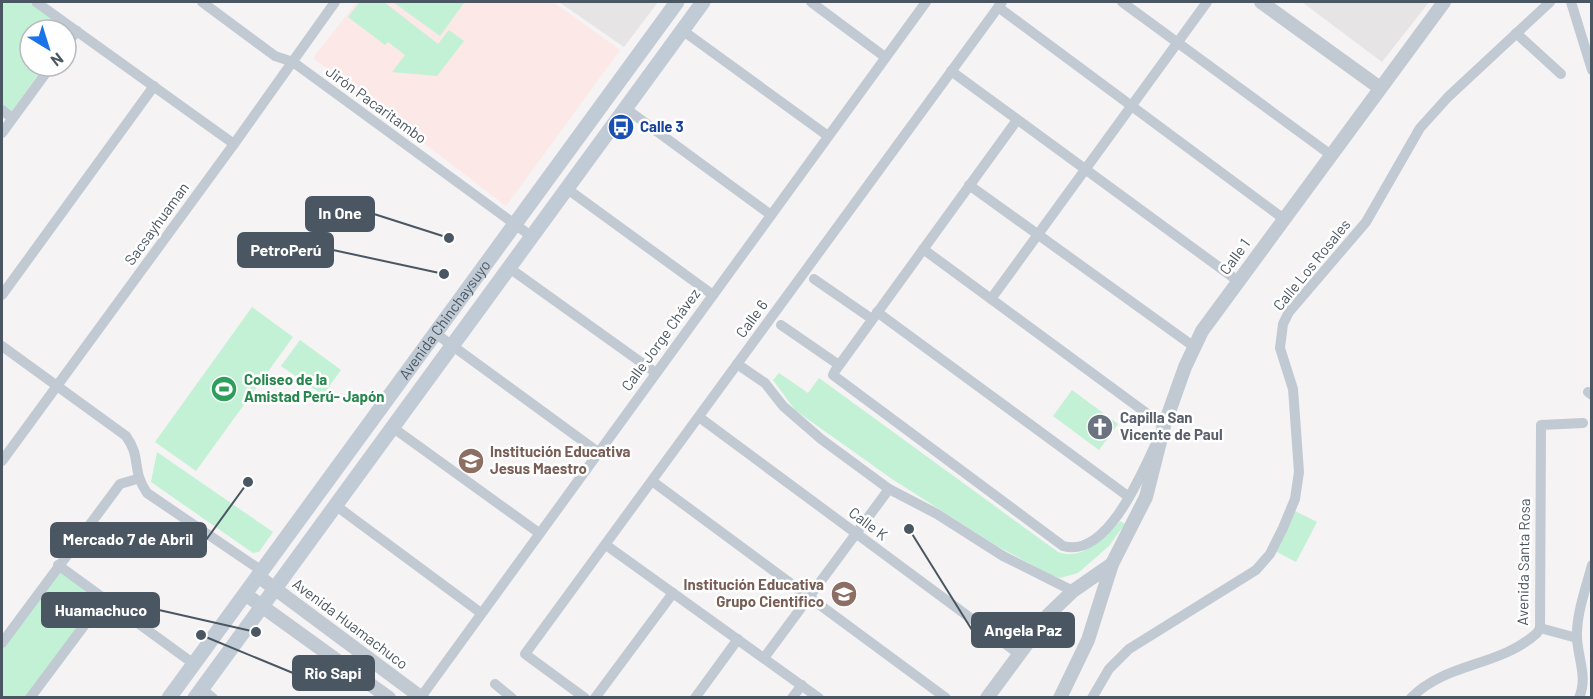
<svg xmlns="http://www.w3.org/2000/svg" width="1593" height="699" font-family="Barlow,sans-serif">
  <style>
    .education { fill: #e6e4e5 }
    .medical { fill: #fce8e6 }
    .green { fill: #c3f1d5 }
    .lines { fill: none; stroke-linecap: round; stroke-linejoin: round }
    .minor { stroke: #c1cad2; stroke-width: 10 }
    .tertiary { stroke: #c1cad2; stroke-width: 14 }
    .secondary { stroke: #c1cbd6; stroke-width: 15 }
    .labels { text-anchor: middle; stroke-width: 5; stroke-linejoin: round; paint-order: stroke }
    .street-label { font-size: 15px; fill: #4a5661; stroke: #fff }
    .transit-label { font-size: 15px; font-weight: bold; fill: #164399; stroke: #fff; text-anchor: start }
    .leisure-label { font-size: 15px; font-weight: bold; fill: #27864d; stroke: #fff; text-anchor: start }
    .worship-label { font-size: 15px; font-weight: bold; fill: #5b616d; stroke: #fff; text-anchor: start }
    .education-label { font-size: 15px; font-weight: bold; fill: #785e54; stroke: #fff; text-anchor: start }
    .leader { fill: none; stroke: #4a5661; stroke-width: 2 }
    .callout-dot { fill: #4a5661; stroke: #fff; stroke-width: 2 }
    .callout { fill: #4a5661; stroke: #4a5661; stroke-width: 2 }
    .callout-label { font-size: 16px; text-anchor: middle; font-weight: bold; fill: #fff }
  </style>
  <rect width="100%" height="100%" fill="#f5f3f3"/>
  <g class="education">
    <polygon points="559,2 658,2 624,47"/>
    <polygon points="1302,2 1429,2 1382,62"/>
  </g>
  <polygon class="medical" points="357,2 553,2 620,50 506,206 313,58"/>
  <g class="green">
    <polygon points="2,2 28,2 70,31 66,36 66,30 30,30 30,66 44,66 9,115 2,109"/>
    <polygon points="360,2 384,2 438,44 449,30 464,41 437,76 392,72 405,55 388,42 385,45 348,17"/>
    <polygon points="393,2 462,2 464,3 440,36"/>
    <polygon points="252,307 293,337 196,471 155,442"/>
    <polygon points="300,340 341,370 323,395 281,366"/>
    <path d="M779,373L808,393L819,378L1058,552C1082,561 1105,538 1120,521L1125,524L1109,546L1078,573L1060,578L1051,575L997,546L892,479L795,410L773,380Z"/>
    <polygon points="1072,390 1118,424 1099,450 1053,416"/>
    <polygon points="157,452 273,532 259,552 253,553 151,482"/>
    <polygon points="1295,511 1317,522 1296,562 1275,551"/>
    <polygon points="59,571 99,600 26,697 2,698 2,648"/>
  </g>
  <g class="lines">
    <g class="minor">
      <polyline points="36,2 234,144"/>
      <polyline points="202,2 275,56 293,62 531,236"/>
      <polyline points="811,2 885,57"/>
      <polyline points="1122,2 1331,155"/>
      <polyline points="1571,2 1592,70"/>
      <polyline points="998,7 1284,219"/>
      <polyline points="682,30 828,136"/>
      <polyline points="1516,33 1561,74"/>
      <polyline points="66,45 77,31"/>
      <polyline points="951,71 1238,281"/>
      <polyline points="625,108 771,215"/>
      <polyline points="2,110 12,118"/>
      <polyline points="2,133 51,66"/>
      <polyline points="969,185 1193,346"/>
      <polyline points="566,188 713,295"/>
      <path d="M923,249L1164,426C1148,458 1111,560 1063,546L833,375L835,371L1017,120"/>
      <polyline points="508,267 656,373"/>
      <polyline points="814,279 872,319"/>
      <polyline points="2,295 154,86"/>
      <polyline points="991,299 1207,2"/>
      <polyline points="877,312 1129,497"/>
      <polyline points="781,325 839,365"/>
      <polyline points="435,333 598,452"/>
      <path d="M2,346L126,436C142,458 131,470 147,493L262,571"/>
      <polyline points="737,364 765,383 783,406 821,439 889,489 937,514 1003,556 1073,591"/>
      <polyline points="1588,392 1592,395"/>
      <polyline points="699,417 1019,654"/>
      <polyline points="392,427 539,533"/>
      <polyline points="2,461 234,144 335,2"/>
      <polyline points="652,481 946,698"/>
      <polyline points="335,505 481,613"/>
      <polyline points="606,545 819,698"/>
      <polyline points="58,565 194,664"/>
      <polyline points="1540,628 1577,638"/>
      <polyline points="2,643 120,484 137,479"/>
      <polyline points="764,658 889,489"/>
      <polyline points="495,684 512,698"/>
      <polyline points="202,689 213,698"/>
      <polyline points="421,697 926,2"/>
      <polyline points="30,698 104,599"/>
      <polyline points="585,698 525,654 1002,2"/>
      <polyline points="595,698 673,593"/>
      <polyline points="695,698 738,639"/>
      <polyline points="792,698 802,685"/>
      <polyline points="1092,698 1109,669 1129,649 1256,570 1270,554 1283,528 1295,499 1299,472 1293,389 1280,348 1283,324 1289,312 1366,222 1420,128 1448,97 1550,2"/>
      <path d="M1411,698C1446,662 1500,667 1537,633L1540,628L1541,425L1583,423"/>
      <path d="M1579,698C1588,677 1578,659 1577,638C1576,614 1586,588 1592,565"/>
    </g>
    <g class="tertiary">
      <polyline points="1261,2 1380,88"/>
      <polyline points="258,576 422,698"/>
      <polyline points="245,594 389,698"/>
      <polyline points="987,698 1049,614 1073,591 1112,564 1146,497 1164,426 1185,367 1202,331 1444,2"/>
      <polyline points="1060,698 1088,640 1112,564"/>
    </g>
    <g class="secondary">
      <path id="s1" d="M169,698L677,2"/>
      <polyline points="195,698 703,2"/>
    </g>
  </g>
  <defs>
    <symbol id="bus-disc" viewBox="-11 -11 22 22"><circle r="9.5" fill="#1a4fb4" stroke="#fff"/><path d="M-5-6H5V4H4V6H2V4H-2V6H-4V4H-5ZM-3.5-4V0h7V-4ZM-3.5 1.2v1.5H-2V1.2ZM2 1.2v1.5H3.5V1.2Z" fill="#fff"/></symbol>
    <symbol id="stadium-disc" viewBox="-11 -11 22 22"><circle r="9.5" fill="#2e9e5b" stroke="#fff"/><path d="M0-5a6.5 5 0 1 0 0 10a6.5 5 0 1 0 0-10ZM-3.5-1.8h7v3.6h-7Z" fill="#fff"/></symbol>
    <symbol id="church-disc" viewBox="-11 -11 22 22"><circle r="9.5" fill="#6b7280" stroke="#fff"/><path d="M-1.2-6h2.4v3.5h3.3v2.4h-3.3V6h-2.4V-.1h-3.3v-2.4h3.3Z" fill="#fff"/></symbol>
    <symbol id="school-disc" viewBox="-11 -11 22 22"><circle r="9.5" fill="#8d6e63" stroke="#fff"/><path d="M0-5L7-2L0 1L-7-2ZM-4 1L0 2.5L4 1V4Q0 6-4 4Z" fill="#fff"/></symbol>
  </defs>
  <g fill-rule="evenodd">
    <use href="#bus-disc" x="606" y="112" width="30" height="30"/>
    <use href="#stadium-disc" x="209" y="374" width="30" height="30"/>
    <use href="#church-disc" x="1085" y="412" width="30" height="30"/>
    <use href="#school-disc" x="456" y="446" width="30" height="30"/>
    <use href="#school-disc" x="829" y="579" width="30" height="30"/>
  </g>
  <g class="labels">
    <g class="street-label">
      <text transform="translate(376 105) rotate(36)" y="5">Jirón Pacaritambo</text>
      <text transform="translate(157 224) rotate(-54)" y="5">Sacsayhuaman</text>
      <text transform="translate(1235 257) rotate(-54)" y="5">Calle 1</text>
      <text transform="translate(1312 265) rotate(-51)" y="5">Calle Los Rosales</text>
      <text transform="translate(752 319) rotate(-54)" y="5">Calle 6</text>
      <text dy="5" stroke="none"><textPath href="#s1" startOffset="468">Avenida Chinchaysuyo</textPath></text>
      <text transform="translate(661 340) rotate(-54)" y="5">Calle Jorge Chávez</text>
      <text transform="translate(868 524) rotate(37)" y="5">Calle K</text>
      <text transform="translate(1524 562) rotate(-89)" y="5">Avenida Santa Rosa</text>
      <text transform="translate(350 624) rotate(37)" y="5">Avenida Huamachuco</text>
    </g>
    <g class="transit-label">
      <text x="640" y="132">Calle 3</text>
    </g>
    <g class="leisure-label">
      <text x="244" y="385">Coliseo de la<tspan x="244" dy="17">Amistad Perú- Japón</tspan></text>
    </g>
    <g class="worship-label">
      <text x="1120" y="423">Capilla San<tspan x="1120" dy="17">Vicente de Paul</tspan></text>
    </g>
    <g class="education-label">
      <text x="490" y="457">Institución Educativa<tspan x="490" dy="17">Jesus Maestro</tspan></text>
      <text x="824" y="590" text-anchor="end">Institución Educativa<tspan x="824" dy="17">Grupo Cientifico</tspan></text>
    </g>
  </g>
  <path class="leader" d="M449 238L374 214M444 274L333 250M248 482L206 540M256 632L159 610M909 529L972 630M201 635L293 673"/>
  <g class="callout-dot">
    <circle cx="449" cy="238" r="6"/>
    <circle cx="444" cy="274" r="6"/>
    <circle cx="248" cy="482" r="6"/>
    <circle cx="256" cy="632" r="6"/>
    <circle cx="909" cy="529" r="6"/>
    <circle cx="201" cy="635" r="6"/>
  </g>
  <g class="callout">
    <rect x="306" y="197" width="68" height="34" rx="6"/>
    <rect x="238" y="233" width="95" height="34" rx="6"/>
    <rect x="51" y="523" width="155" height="34" rx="6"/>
    <rect x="42" y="593" width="117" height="34" rx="6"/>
    <rect x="972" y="613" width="102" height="34" rx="6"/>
    <rect x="293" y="656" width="81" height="34" rx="6"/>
  </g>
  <g class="callout-label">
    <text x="340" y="219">In One</text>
    <text x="286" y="256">PetroPerú</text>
    <text x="128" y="545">Mercado 7 de Abril</text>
    <text x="101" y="616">Huamachuco</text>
    <text x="1023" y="636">Angela Paz</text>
    <text x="333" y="679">Rio Sapi</text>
  </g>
  <rect width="1593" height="699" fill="none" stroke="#4a5661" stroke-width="6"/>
  <g transform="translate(48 48) rotate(142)"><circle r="28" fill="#ffffff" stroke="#b7bbc0" stroke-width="1.5"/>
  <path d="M0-4.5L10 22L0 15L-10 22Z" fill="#1a73e8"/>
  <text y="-9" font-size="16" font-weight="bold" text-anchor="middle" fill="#4a5661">N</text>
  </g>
</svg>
